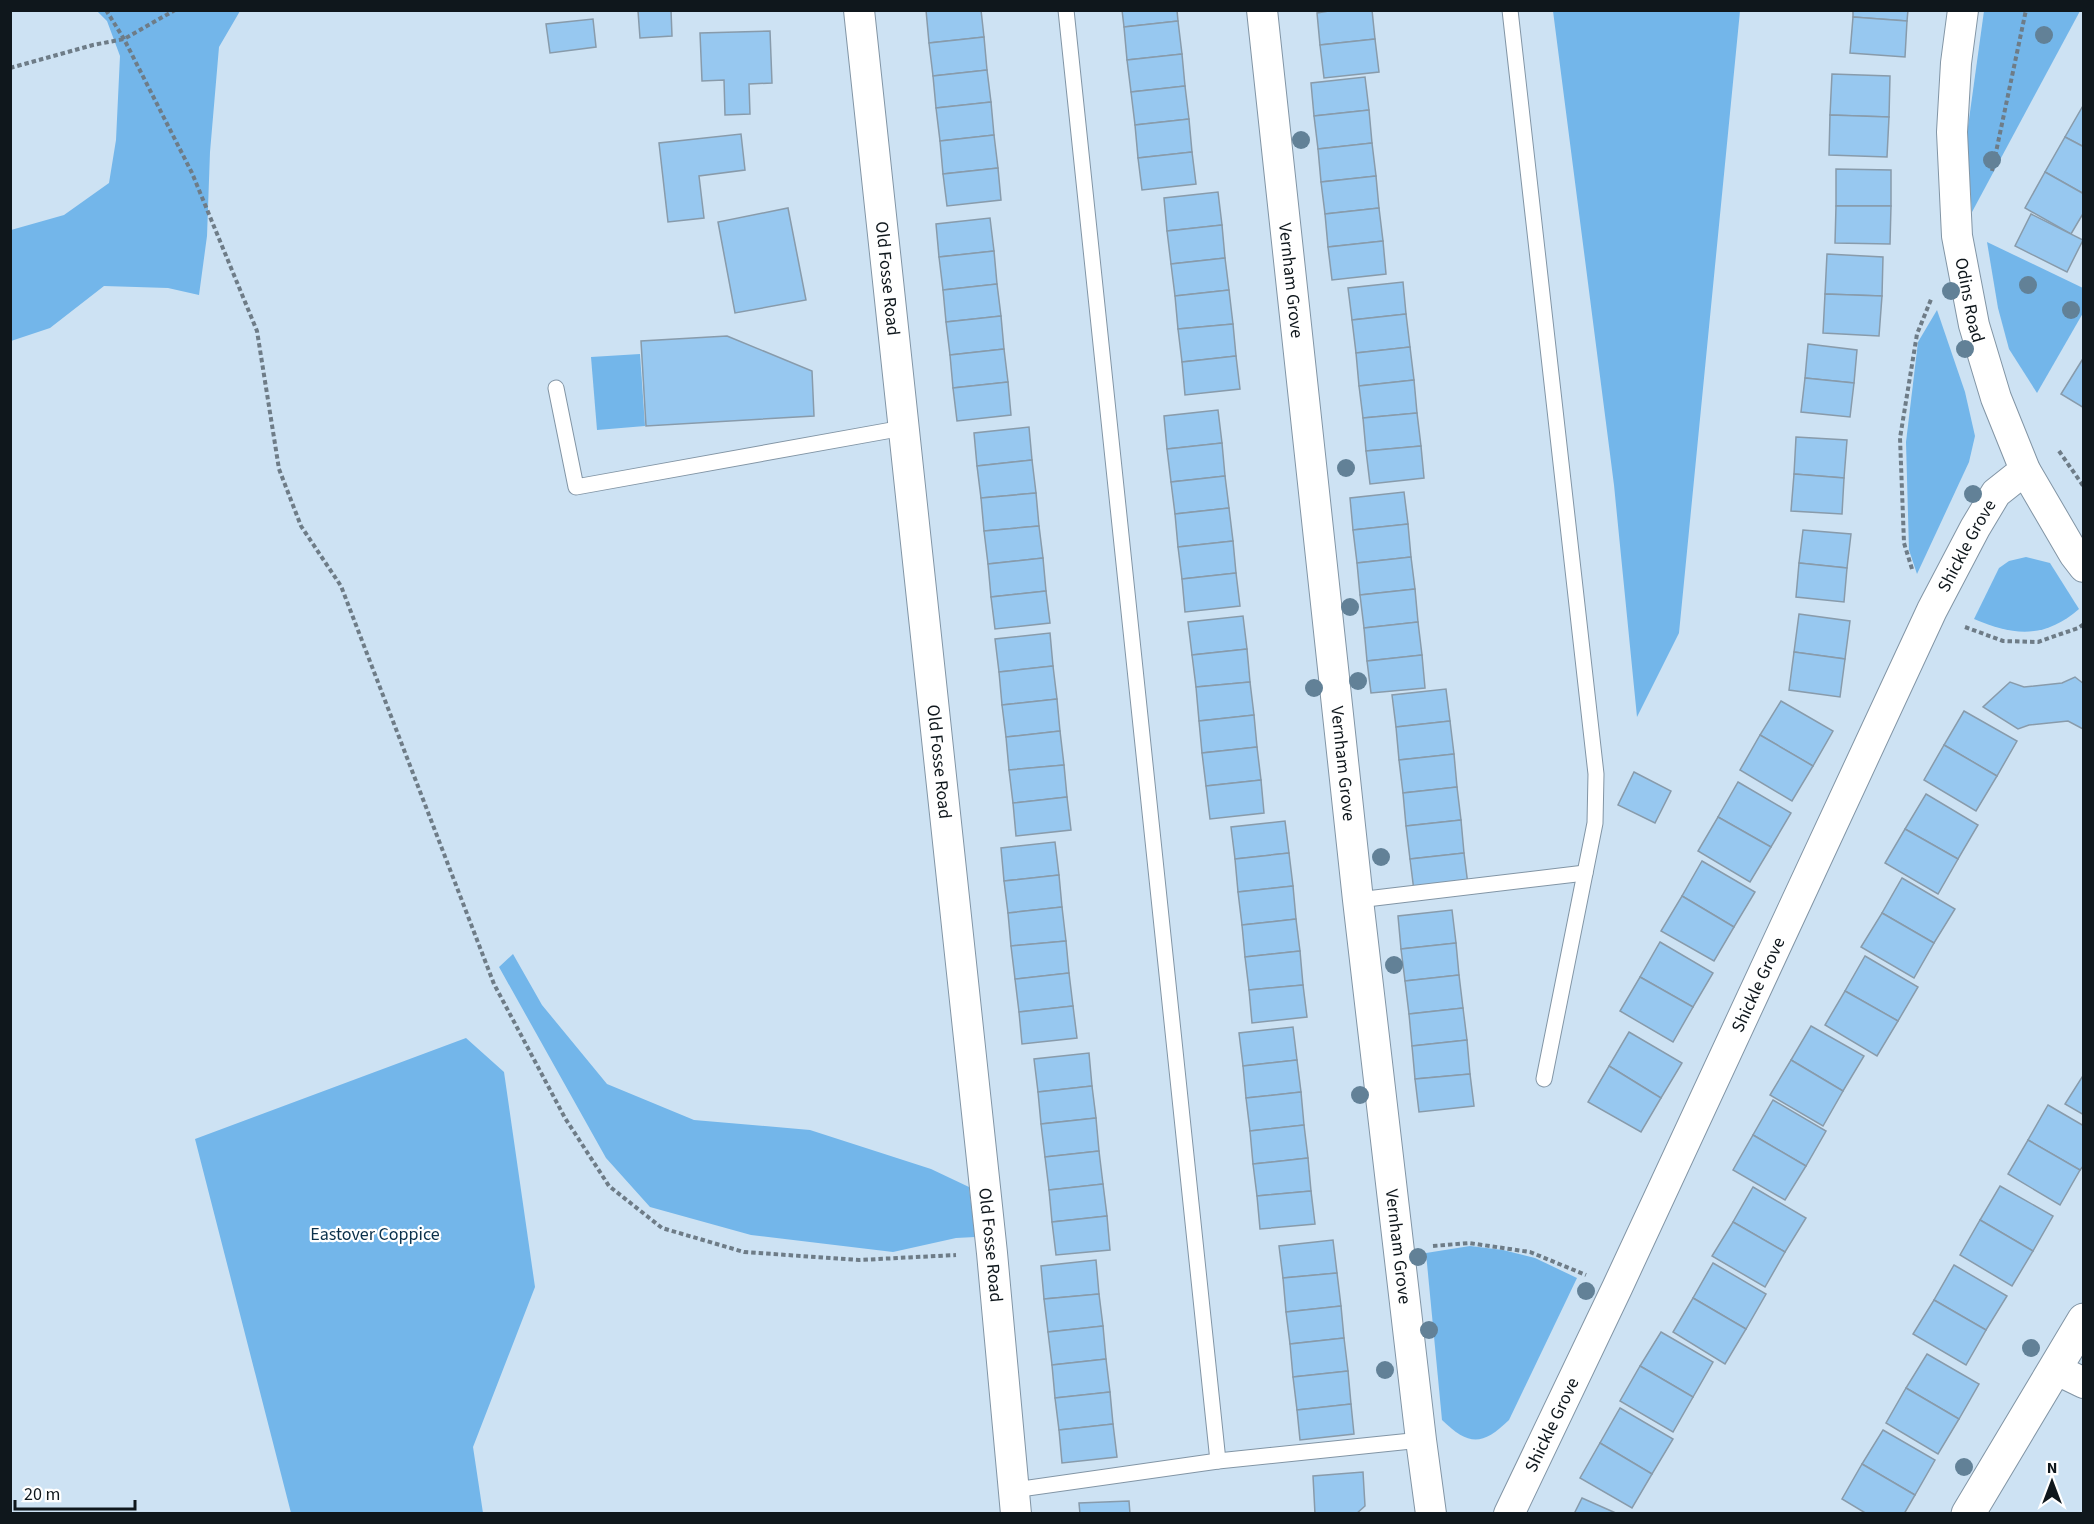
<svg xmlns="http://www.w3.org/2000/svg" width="2094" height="1524" font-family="'Source Sans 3',sans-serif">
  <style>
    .green { fill: #73b6ea }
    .building { fill: #97c8f0; stroke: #889bab; stroke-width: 1.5 }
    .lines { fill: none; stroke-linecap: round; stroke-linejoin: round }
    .lane-casing { stroke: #8295a5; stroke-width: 17 }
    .street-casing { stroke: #8295a5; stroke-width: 32 }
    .secondary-casing { stroke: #8295a5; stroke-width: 35 }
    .path { stroke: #6e7c87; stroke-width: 4; stroke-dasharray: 4.5 3; stroke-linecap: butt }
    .lane { stroke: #fff; stroke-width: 15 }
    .street { stroke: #fff; stroke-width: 30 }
    .secondary { stroke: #fff; stroke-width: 33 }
    .tree { fill: #628197 }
    .labels { text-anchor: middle; stroke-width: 4.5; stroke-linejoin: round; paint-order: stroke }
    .street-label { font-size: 18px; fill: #0f171c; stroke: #fff }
    .park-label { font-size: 18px; fill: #0b314b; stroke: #fff }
  </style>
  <rect width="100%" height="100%" fill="#cde2f3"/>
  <g class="green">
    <polygon points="97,11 240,11 219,47 210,152 207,236 199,295 168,288 104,286 50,328 11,341 11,230 64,215 109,183 116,140 120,56 107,21"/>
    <polygon points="1553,11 1740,11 1679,633 1637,717 1614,485"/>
    <polygon points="1984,11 2080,11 1972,212 1966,141"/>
    <polygon points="1987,242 2083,288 2083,313 2037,393 2009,349 1998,308"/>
    <polygon points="1937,310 1965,392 1975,436 1969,462 1917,574 1909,550 1906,442 1918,342"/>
    <polygon points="640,354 645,426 597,430 591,357"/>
    <path d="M2026,557L2050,563L2079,609C2044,639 2014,636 1974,619L1999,568L2009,561Z"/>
    <polygon points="513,954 542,1005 607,1084 694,1120 810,1130 931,1169 969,1187 975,1237 956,1238 893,1252 751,1235 650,1207 606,1158 499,967"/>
    <polygon points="466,1038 504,1072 535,1287 473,1447 483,1513 291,1513 195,1139"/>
    <path d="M1470,1246L1503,1250L1535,1258L1577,1278L1509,1420C1482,1446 1469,1446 1442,1420L1426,1253Z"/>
  </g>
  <g class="building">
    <polygon points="671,10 672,36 640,38 638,11"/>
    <polygon points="926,10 981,10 984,37 929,43"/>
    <polygon points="1122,10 1177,10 1178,21 1124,27"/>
    <polygon points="1335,10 1372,10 1375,39 1320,45 1317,13"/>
    <polygon points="1853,10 1908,10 1907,21 1853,17"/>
    <polygon points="1853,17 1907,21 1905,57 1850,53"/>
    <polygon points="593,19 596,47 550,53 546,24"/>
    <polygon points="1178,21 1182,54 1127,60 1124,27"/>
    <polygon points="770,31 772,83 749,84 750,114 725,115 724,80 702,81 700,33"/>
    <polygon points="984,37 987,70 933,76 929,43"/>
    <polygon points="1375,39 1379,72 1324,78 1320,45"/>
    <polygon points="1182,54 1185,86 1131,92 1127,60"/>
    <polygon points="987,70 991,102 936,108 933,76"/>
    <polygon points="1832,74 1890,76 1889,117 1830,115"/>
    <polygon points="1365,77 1369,110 1314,116 1311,83"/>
    <polygon points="1185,86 1189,119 1135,125 1131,92"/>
    <polygon points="991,102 994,135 940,141 936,108"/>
    <polygon points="2084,104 2084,147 2065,137"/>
    <polygon points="1369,110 1372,143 1318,149 1314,116"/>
    <polygon points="1830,115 1889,117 1887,157 1829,155"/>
    <polygon points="1189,119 1192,152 1138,158 1135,125"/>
    <polygon points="741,134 745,170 699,176 704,218 668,222 659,143"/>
    <polygon points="994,135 998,168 943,174 940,141"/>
    <polygon points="2065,137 2084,147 2084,194 2045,172"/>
    <polygon points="1372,143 1376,176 1321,182 1318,149"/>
    <polygon points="1192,152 1196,184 1142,190 1138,158"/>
    <polygon points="998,168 1001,200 947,206 943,174"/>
    <polygon points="1836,169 1891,170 1891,206 1836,206"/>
    <polygon points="2045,172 2084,194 2084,212 2071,234 2025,208"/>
    <polygon points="1376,176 1379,208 1325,214 1321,182"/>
    <polygon points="1218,192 1222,225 1167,231 1164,198"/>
    <polygon points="1836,206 1891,206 1890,244 1835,243"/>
    <polygon points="788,208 806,300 735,313 718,222"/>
    <polygon points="1379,208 1383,241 1328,247 1325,214"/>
    <polygon points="2031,214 2083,240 2067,272 2015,246"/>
    <polygon points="990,218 994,251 939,257 936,224"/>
    <polygon points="1222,225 1225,258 1171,264 1167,231"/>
    <polygon points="1383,241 1386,274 1332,280 1328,247"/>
    <polygon points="994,251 997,284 943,290 939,257"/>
    <polygon points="1827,254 1883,257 1882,296 1825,294"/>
    <polygon points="1225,258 1229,290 1175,296 1171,264"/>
    <polygon points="1403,282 1406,314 1352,320 1348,288"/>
    <polygon points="997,284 1001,316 946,322 943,290"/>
    <polygon points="1229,290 1233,324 1178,329 1175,296"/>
    <polygon points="1825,294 1882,296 1879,336 1823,333"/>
    <polygon points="1406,314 1410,347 1356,353 1352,320"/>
    <polygon points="1001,316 1004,349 950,355 946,322"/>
    <polygon points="1233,324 1236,356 1182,362 1178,329"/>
    <polygon points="727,336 812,371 814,416 646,426 641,341"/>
    <polygon points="1808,344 1857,350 1854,383 1805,378"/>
    <polygon points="1410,347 1414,380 1359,386 1356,353"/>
    <polygon points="1004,349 1008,382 953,388 950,355"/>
    <polygon points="1236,356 1240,389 1185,395 1182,362"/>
    <polygon points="2084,357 2084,408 2061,394"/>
    <polygon points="1805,378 1854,383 1850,417 1801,412"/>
    <polygon points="1414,380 1417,413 1363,418 1359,386"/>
    <polygon points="1008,382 1011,415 957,421 953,388"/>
    <polygon points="1218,410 1222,443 1167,449 1164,416"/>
    <polygon points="1417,413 1421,446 1366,451 1363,418"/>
    <polygon points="1029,427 1032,460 977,466 974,433"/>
    <polygon points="1796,437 1847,440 1844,478 1794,474"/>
    <polygon points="1222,443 1225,476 1171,482 1167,449"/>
    <polygon points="1421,446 1424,478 1370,484 1366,451"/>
    <polygon points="1032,460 1036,493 981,498 977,466"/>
    <polygon points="1794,474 1844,478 1842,514 1791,511"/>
    <polygon points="1225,476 1229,508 1175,514 1171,482"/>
    <polygon points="1404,492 1408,524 1353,530 1350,498"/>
    <polygon points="1036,493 1039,526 984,531 981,498"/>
    <polygon points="1229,508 1233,541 1178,547 1175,514"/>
    <polygon points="1408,524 1411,557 1357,563 1353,530"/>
    <polygon points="1039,526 1043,558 988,564 984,531"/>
    <polygon points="1803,530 1851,534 1847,568 1799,563"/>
    <polygon points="1233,541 1236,573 1182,579 1178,547"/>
    <polygon points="1411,557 1415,589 1360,595 1357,563"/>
    <polygon points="1043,558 1046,591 991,597 988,564"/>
    <polygon points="1799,563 1847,568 1844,602 1796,597"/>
    <polygon points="1236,573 1240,606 1185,612 1182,579"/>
    <polygon points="1415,589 1418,622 1364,628 1360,595"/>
    <polygon points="1046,591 1050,623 995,629 991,597"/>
    <polygon points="1799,614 1850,621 1845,659 1794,652"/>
    <polygon points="1243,616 1247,649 1192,655 1188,622"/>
    <polygon points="1418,622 1422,655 1367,661 1364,628"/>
    <polygon points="1050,633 1053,666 999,672 995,639"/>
    <polygon points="1247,649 1250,682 1196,687 1192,655"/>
    <polygon points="1794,652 1845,659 1840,697 1789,690"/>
    <polygon points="1422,655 1425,688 1371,693 1367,661"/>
    <polygon points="1053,666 1057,699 1002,705 999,672"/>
    <polygon points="2075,677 2084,684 2083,729 2068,721 2029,725 2018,729 1983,707 2010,682 2024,687 2062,683"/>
    <polygon points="1250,682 1254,715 1199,721 1196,687"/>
    <polygon points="1446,689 1450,721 1396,727 1392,695"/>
    <polygon points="1057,699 1060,731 1006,737 1002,705"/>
    <polygon points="1781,701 1833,731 1813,766 1760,735"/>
    <polygon points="1964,711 2017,741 1997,776 1944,745"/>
    <polygon points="1254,715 1257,747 1202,753 1199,721"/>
    <polygon points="1450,721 1454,754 1399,760 1396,727"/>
    <polygon points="1060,731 1064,765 1009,770 1006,737"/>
    <polygon points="1760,735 1813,766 1792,801 1740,770"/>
    <polygon points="1944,745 1997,776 1976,811 1924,780"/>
    <polygon points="1257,747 1261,780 1206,786 1202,753"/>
    <polygon points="1454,754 1457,787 1403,793 1399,760"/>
    <polygon points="1064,765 1067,797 1013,803 1009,770"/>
    <polygon points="1634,772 1671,791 1655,823 1618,805"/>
    <polygon points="1261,780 1264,813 1210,819 1206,786"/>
    <polygon points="1738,782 1791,813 1771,847 1718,817"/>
    <polygon points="1457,787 1461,820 1406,826 1403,793"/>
    <polygon points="1926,794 1978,825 1958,859 1905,829"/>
    <polygon points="1067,797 1071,830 1016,836 1013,803"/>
    <polygon points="1718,817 1771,847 1750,882 1698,851"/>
    <polygon points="1461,820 1464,853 1410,859 1406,826"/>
    <polygon points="1285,821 1289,853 1235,859 1231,827"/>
    <polygon points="1905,829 1958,859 1938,894 1885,863"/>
    <polygon points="1055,842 1059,875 1004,881 1001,848"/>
    <polygon points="1289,853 1293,886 1238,892 1235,859"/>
    <polygon points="1464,853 1468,885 1414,891 1410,859"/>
    <polygon points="1702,861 1755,892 1734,927 1682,896"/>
    <polygon points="1059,875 1062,907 1008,913 1004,881"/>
    <polygon points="1902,878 1955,909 1934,943 1882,913"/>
    <polygon points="1293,886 1296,919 1242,925 1238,892"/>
    <polygon points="1682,896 1734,927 1714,961 1661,931"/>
    <polygon points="1062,907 1066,941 1011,946 1008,913"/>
    <polygon points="1452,910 1456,943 1401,949 1398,916"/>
    <polygon points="1882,913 1934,943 1914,978 1861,947"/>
    <polygon points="1296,919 1300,951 1245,957 1242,925"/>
    <polygon points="1066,941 1069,973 1015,979 1011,946"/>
    <polygon points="1660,942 1713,973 1693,1007 1640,977"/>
    <polygon points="1456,943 1459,975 1405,981 1401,949"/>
    <polygon points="1300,951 1303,985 1249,990 1245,957"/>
    <polygon points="1865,956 1918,987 1898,1021 1845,991"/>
    <polygon points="1069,973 1073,1006 1019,1012 1015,979"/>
    <polygon points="1459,975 1463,1008 1409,1014 1405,981"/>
    <polygon points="1640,977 1693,1007 1673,1042 1620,1011"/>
    <polygon points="1303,985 1307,1017 1252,1023 1249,990"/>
    <polygon points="1845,991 1898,1021 1877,1056 1825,1025"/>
    <polygon points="1073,1006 1077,1038 1022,1044 1019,1012"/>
    <polygon points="1463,1008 1467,1040 1412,1046 1409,1014"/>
    <polygon points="1811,1026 1864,1056 1843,1091 1791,1060"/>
    <polygon points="1293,1027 1297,1060 1243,1066 1239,1033"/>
    <polygon points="1629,1032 1682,1063 1661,1098 1609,1066"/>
    <polygon points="1467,1040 1470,1074 1415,1079 1412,1046"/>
    <polygon points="1089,1053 1092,1086 1038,1092 1034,1059"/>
    <polygon points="1297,1060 1301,1092 1246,1098 1243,1066"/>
    <polygon points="1791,1060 1843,1091 1823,1126 1770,1095"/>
    <polygon points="1609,1066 1661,1098 1641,1132 1588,1102"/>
    <polygon points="1470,1074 1474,1106 1419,1112 1415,1079"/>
    <polygon points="2084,1074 2084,1115 2065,1104"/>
    <polygon points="1092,1086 1096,1118 1041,1124 1038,1092"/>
    <polygon points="1301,1092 1304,1125 1250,1131 1246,1098"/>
    <polygon points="1773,1100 1826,1131 1806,1166 1753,1135"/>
    <polygon points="2048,1105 2084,1126 2084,1165 2080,1170 2028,1140"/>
    <polygon points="1096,1118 1099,1151 1045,1157 1041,1124"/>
    <polygon points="1304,1125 1308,1158 1253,1164 1250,1131"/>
    <polygon points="1753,1135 1806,1166 1785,1200 1733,1170"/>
    <polygon points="2028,1140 2080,1170 2060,1205 2008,1174"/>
    <polygon points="1099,1151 1103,1184 1049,1190 1045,1157"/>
    <polygon points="1308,1158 1311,1191 1257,1196 1253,1164"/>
    <polygon points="1103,1184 1107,1216 1052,1222 1049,1190"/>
    <polygon points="2000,1186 2053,1216 2033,1251 1980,1220"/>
    <polygon points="1753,1187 1806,1218 1785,1252 1733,1222"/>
    <polygon points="1311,1191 1315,1224 1260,1229 1257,1196"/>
    <polygon points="1107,1216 1110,1250 1056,1255 1052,1222"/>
    <polygon points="1980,1220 2033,1251 2012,1286 1960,1255"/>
    <polygon points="1733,1222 1785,1252 1765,1287 1712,1256"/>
    <polygon points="1333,1240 1337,1273 1283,1278 1279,1246"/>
    <polygon points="1096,1260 1099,1294 1044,1299 1041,1266"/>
    <polygon points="1713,1263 1766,1294 1746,1329 1693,1298"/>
    <polygon points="1954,1265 2007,1296 1986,1330 1934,1300"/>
    <polygon points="1337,1273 1341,1306 1286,1312 1283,1278"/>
    <polygon points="1099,1294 1103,1326 1048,1332 1044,1299"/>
    <polygon points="1693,1298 1746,1329 1725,1364 1673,1332"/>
    <polygon points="1934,1300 1986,1330 1966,1365 1913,1334"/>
    <polygon points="1341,1306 1344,1338 1290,1344 1286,1312"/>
    <polygon points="1103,1326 1106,1359 1052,1365 1048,1332"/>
    <polygon points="1661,1332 1713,1362 1693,1397 1640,1366"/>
    <polygon points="1344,1338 1348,1371 1293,1377 1290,1344"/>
    <polygon points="1927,1354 1979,1384 1959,1419 1906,1388"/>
    <polygon points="1106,1359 1110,1392 1055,1398 1052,1365"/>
    <polygon points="1640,1366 1693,1397 1673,1432 1620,1401"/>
    <polygon points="1348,1371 1351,1404 1297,1410 1293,1377"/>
    <polygon points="1906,1388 1959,1419 1938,1454 1886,1423"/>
    <polygon points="1110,1392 1113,1424 1059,1430 1055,1398"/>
    <polygon points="1351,1404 1354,1434 1300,1440 1297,1410"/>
    <polygon points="1620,1408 1673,1439 1652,1474 1600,1443"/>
    <polygon points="1113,1424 1117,1457 1062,1463 1059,1430"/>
    <polygon points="1883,1430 1935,1460 1915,1495 1862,1464"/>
    <polygon points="1600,1443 1652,1474 1632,1508 1580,1478"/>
    <polygon points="1862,1464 1915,1495 1904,1514 1867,1514 1842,1499"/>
    <polygon points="1363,1472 1365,1506 1356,1514 1315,1514 1313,1476"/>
    <polygon points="1582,1498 1618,1514 1574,1514"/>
    <polygon points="1129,1501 1130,1514 1080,1514 1079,1503"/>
  </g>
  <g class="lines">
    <defs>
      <g id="lane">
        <polyline points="1066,10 1218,1461"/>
        <polyline points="1510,10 1596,774 1595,823 1544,1079"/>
        <polyline points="556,388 576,487 903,428"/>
        <polyline points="1358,900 1585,873"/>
        <polyline points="1014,1490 1218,1461 1421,1440"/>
      </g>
      <g id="street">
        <path id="s1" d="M859,10L992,1253L1016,1514"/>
        <path id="s2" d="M1262,10L1358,900L1421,1440L1431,1514"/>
        <path id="s3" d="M1963,10L1956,63L1952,132L1957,236L1974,325L1996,398L2025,470L2074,554L2084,567"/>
        <polyline points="2055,1369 2084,1383"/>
        <path id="s4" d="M1509,1514L1617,1288L1932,610L1975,528L1996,493L2025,470"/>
      </g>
      <polyline id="secondary" points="1968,1514 2084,1320"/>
    </defs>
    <use href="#lane" class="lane-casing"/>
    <use href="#street" class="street-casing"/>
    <use href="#secondary" class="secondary-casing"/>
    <g class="path">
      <polyline points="106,10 124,39 192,173 257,331 279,469 301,526 341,586 494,984 565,1118 609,1186 662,1228 744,1252 859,1260 956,1255"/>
      <polyline points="10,68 93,45 124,39 175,10"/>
      <polyline points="1992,171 2026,10"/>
      <polyline points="2059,451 2084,487"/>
      <polyline points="1912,569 1904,543 1900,438 1917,334 1932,297"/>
      <polyline points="1965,627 2003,641 2038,642 2078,628 2084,624"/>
      <polyline points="1433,1246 1469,1243 1530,1252 1586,1275"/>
    </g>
    <use href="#lane" class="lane"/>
    <use href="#street" class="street"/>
    <use href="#secondary" class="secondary"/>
  </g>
  <g class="tree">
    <circle cx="2044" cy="35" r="9"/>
    <circle cx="1301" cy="140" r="9"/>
    <circle cx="1992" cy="160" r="9"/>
    <circle cx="2028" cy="285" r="9"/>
    <circle cx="1951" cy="291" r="9"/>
    <circle cx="2071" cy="310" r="9"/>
    <circle cx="1965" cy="349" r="9"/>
    <circle cx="1346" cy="468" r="9"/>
    <circle cx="1973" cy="494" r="9"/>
    <circle cx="1350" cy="607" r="9"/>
    <circle cx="1358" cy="681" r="9"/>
    <circle cx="1314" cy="688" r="9"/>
    <circle cx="1381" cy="857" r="9"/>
    <circle cx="1394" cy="965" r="9"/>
    <circle cx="1360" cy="1095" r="9"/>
    <circle cx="1418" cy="1257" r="9"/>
    <circle cx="1586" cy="1291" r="9"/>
    <circle cx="1429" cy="1330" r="9"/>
    <circle cx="2031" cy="1348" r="9"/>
    <circle cx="1385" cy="1370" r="9"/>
    <circle cx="1964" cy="1467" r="9"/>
  </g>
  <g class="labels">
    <g class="street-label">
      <text dy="6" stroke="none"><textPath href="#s1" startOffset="270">Old Fosse Road</textPath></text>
      <text dy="6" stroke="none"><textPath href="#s2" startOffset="272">Vernham Grove</textPath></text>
      <text dy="6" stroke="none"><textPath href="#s3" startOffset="292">Odins Road</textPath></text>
      <text dy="6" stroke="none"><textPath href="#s4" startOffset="1071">Shickle Grove</textPath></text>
      <text dy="6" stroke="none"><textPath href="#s1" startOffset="756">Old Fosse Road</textPath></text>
      <text dy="6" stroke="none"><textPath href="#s2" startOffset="758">Vernham Grove</textPath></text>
      <text dy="6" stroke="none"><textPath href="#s4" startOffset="585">Shickle Grove</textPath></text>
      <text dy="6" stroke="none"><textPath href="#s1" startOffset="1242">Old Fosse Road</textPath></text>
      <text dy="6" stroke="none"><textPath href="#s2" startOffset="1244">Vernham Grove</textPath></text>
      <text dy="6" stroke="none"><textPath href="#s4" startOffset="99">Shickle Grove</textPath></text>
    </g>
    <g class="park-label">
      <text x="375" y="1240">Eastover Coppice</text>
    </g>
  </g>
  <rect width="2094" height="1524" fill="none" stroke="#0f171c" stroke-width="24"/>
  <g transform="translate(2052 1482)" stroke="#ffffff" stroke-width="4.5" paint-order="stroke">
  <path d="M0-4.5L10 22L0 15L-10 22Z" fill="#0f171c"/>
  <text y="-9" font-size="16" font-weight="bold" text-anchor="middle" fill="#0f171c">N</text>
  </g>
  <path d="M15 1500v9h120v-9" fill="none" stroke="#0f171c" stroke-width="3"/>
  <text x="24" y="1500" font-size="18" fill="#0f171c" stroke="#ffffff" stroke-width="4.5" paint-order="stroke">20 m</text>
</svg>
